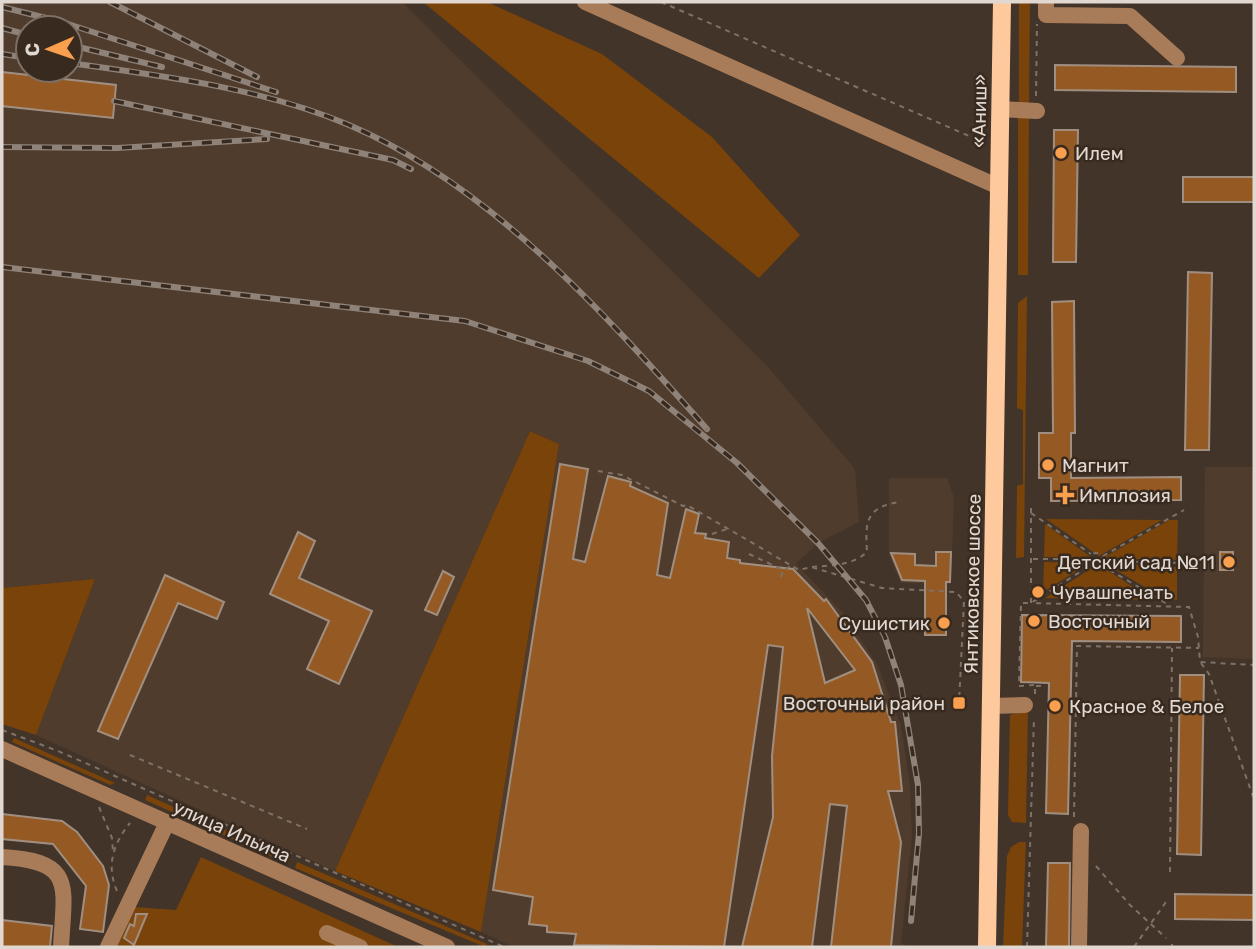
<svg xmlns="http://www.w3.org/2000/svg" width="1256" height="949" font-family="Rubik,sans-serif">
  <style>
    .built { fill: #503c2c; fill-rule: evenodd }
    .green { fill: #794309 }
    .building { fill: #955a23; stroke: #a08f81; stroke-width: 2; fill-rule: evenodd }
    .lines { fill: none; stroke-linecap: round; stroke-linejoin: round }
    .path { stroke: #7e7268; stroke-width: 2; stroke-dasharray: 5 5; stroke-linecap: butt }
    .minor { stroke: #a87c59; stroke-width: 16 }
    .major { stroke: #ffc99e; stroke-width: 18 }
    .rail-casing { stroke: #8e8279; stroke-width: 6 }
    .rail { stroke: #382a1f; stroke-width: 3.5; stroke-dasharray: 10; stroke-linecap: butt }
    .poi-dot { fill: #fa9f4e; stroke: #382a1f; stroke-width: 2.5 }
    .labels { text-anchor: middle; stroke-width: 5; stroke-linejoin: round; paint-order: stroke }
    .street-label { font-size: 19px; fill: #e1d8d1; stroke: #382a1f }
    .poi-label { font-size: 19px; fill: #e1d8d1; stroke: #382a1f; text-anchor: start }
  </style>
  <rect width="100%" height="100%" fill="#433429"/>
  <g class="built">
    <path d="M2,2H402L768,367L855,469L859,522L818,543L796,564L843,613L877,664L901,725L910,786L912,835L901,944L911,947H514L481,932L559,444L530,431L335,871L36,735L95,579L2,588ZM28,28H70V70H28Z"/>
    <polygon points="1205,467 1254,467 1254,659 1203,657"/>
    <polygon points="889,478 947,478 954,498 951,584 901,583 889,555"/>
  </g>
  <g class="green">
    <polygon points="423,2 487,2 602,54 712,137 800,235 759,278"/>
    <polygon points="1019,2 1030,2 1029,104 1019,103"/>
    <polygon points="1029,112 1028,275 1018,275 1018,115"/>
    <polygon points="1027,296 1024,557 1016,558 1017,486 1023,484 1023,410 1017,408 1018,303"/>
    <polygon points="530,431 559,444 481,932 335,871"/>
    <polygon points="1046,519 1162,520 1099,556"/>
    <polygon points="1169,520 1178,520 1177,560 1103,558"/>
    <polygon points="1045,524 1091,557 1044,557"/>
    <polygon points="1044,562 1090,563 1043,592"/>
    <polygon points="1104,563 1177,567 1177,600 1165,599"/>
    <polygon points="1098,564 1153,600 1045,598"/>
    <polygon points="95,579 36,735 2,724 2,588"/>
    <polygon points="1028,710 1026,823 1012,822 1008,815 1010,715"/>
    <polygon points="14,738 115,783 110,785 12,742"/>
    <polygon points="147,795 290,859 288,864 145,800"/>
    <polygon points="1019,842 1026,842 1022,947 1003,947 1007,856 1011,847"/>
    <polygon points="201,857 398,947 116,947 133,907 176,910"/>
    <polygon points="297,862 487,944 485,947 295,868"/>
  </g>
  <g class="building">
    <polygon points="1055,65 1236,67 1236,92 1055,90"/>
    <polygon points="2,72 116,85 113,118 2,106"/>
    <polygon points="1054,130 1078,130 1076,262 1053,262"/>
    <rect x="1183" y="177" width="71" height="25"/>
    <polygon points="1188,272 1212,273 1209,450 1185,450"/>
    <polygon points="1074,301 1075,433 1071,433 1071,478 1181,477 1181,500 1051,501 1051,478 1039,478 1039,433 1053,433 1052,302"/>
    <path d="M560,464L588,469L573,559L585,562L608,476L631,482L630,486L668,503L657,575L670,578L686,509L699,514L695,533L706,534L705,538L729,542L727,558L740,560V563L793,569L824,601L826,599L872,662L891,722H895L902,791H888L901,842L891,947H831L847,806L830,804L812,947H742L773,817L772,756L783,647L768,645L724,947L574,945L576,934L547,932V926L529,924L533,897L493,890ZM807,608L855,670L825,683Z"/>
    <polygon points="298,532 315,541 299,578 372,611 339,684 307,669 329,621 270,594"/>
    <polygon points="936,552 951,552 950,582 946,582 946,635 925,635 925,581 902,580 891,553 915,554 915,565 936,566"/>
    <rect x="1220" y="552" width="13" height="18"/>
    <polygon points="443,571 454,577 437,615 425,610"/>
    <polygon points="165,575 224,602 217,619 178,603 118,739 98,731"/>
    <polygon points="1022,615 1181,616 1181,642 1072,641 1068,814 1046,813 1049,683 1021,682"/>
    <polygon points="1180,675 1204,675 1201,855 1177,854"/>
    <polygon points="2,814 62,821 77,832 103,866 109,885 103,932 80,929 86,886 53,844 2,839"/>
    <polygon points="1048,863 1070,863 1069,947 1046,947"/>
    <polygon points="1175,894 1254,895 1254,920 1175,919"/>
    <polygon points="136,914 147,914 134,945 124,938 130,924 134,926"/>
    <polygon points="2,920 52,926 50,947 2,947"/>
  </g>
  <g class="lines">
    <g class="path">
      <polyline points="661,2 983,142"/>
      <polyline points="1036,96 1037,24"/>
      <polyline points="598,471 622,475 683,506 687,505 799,570 811,567 882,588 956,592 964,601 959,703"/>
      <polyline points="1031,508 1031,603 1189,607 1198,637 1200,662 1254,665"/>
      <polyline points="1031,513 1091,554"/>
      <polyline points="712,534 727,529"/>
      <circle cx="1096" cy="560" r="7"/>
      <polyline points="749,554 783,570"/>
      <polyline points="1103,556 1184,510"/>
      <polyline points="1033,559 1088,559"/>
      <polyline points="1103,561 1183,563"/>
      <polyline points="1101,565 1169,605"/>
      <path d="M812,567C832,565 852,566 867,552C865,521 866,507 900,502"/>
      <polyline points="781,577 783,570 791,566"/>
      <polyline points="1201,663 1209,674 1254,799"/>
      <polyline points="1036,686 1044,686"/>
      <polyline points="1035,694 1035,685 1019,686 1021,603 1031,603 1091,565"/>
      <polyline points="2,730 58,751 504,947"/>
      <polyline points="130,755 307,829"/>
      <polyline points="99,807 112,838 113,852"/>
      <polyline points="1074,817 1077,646 1199,648"/>
      <polyline points="1096,866 1130,905 1166,938"/>
      <polyline points="1170,872 1172,648"/>
      <path d="M117,891C106,866 113,844 130,823"/>
      <polyline points="1027,947 1034,717"/>
      <polyline points="1134,947 1166,902"/>
      <polyline points="1172,947 1172,944"/>
    </g>
    <g class="minor">
      <polyline points="585,2 999,187"/>
      <polyline points="1046,2 1046,15 1130,16 1177,58"/>
      <polyline points="1000,109 1037,111"/>
      <polyline points="991,706 1025,705"/>
      <polyline points="2,749 447,947"/>
      <path d="M2,857C76,861 64,886 61,947"/>
      <polyline points="327,933 360,947"/>
      <polyline points="108,947 166,825"/>
      <polyline points="1079,947 1081,831"/>
    </g>
    <polyline class="major" points="987,947 1002,2"/>
    <defs>
      <g id="rail">
        <polyline points="110,2 257,77"/>
        <polyline points="2,7 62,22 276,92"/>
        <polyline points="2,28 28,35"/>
        <polyline points="70,45 162,67"/>
        <polyline points="2,54 28,58"/>
        <path d="M70,63C163,76 262,88 349,125C492,186 606,315 707,429"/>
        <polyline points="114,101 393,160 411,169"/>
        <polyline points="2,147 117,148 267,139"/>
        <polyline points="2,267 465,321 588,361 649,391 737,463 818,543 866,600 885,637 901,685 918,785 919,833 911,921"/>
      </g>
    </defs>
    <use href="#rail" class="rail-casing"/>
    <use href="#rail" class="rail"/>
  </g>
  <g class="poi-dot">
    <circle cx="1061" cy="153" r="7"/>
    <circle cx="1048" cy="465" r="7"/>
    <path d="M1061.5 484.5h7v7h7v7h-7v7h-7v-7h-7v-7h7z"/>
    <circle cx="1229" cy="562" r="7"/>
    <circle cx="1038" cy="592" r="7"/>
    <circle cx="1034" cy="621" r="7"/>
    <circle cx="944" cy="623" r="7"/>
    <rect x="952" y="696" width="14" height="14" rx="3.5"/>
    <circle cx="1055" cy="706" r="7"/>
  </g>
  <g class="labels">
    <g class="street-label">
      <text transform="translate(979 111) rotate(-89)" y="7">«Аниш»</text>
      <text transform="translate(972 584) rotate(-89)" y="7">Янтиковское шоссе</text>
      <text transform="translate(232 831) rotate(24)" y="7">улица Ильича</text>
    </g>
    <g class="poi-label">
      <text x="1075" y="160">Илем</text>
      <text x="1062" y="472">Магнит</text>
      <text x="1079" y="502">Имплозия</text>
      <text x="1215" y="569" text-anchor="end">Детский сад №11</text>
      <text x="1052" y="599">Чувашпечать</text>
      <text x="1048" y="628">Восточный</text>
      <text x="930" y="630" text-anchor="end">Сушистик</text>
      <text x="945" y="710" text-anchor="end">Восточный район</text>
      <text x="1069" y="713">Красное &amp; Белое</text>
    </g>
  </g>
  <rect width="1256" height="949" fill="none" stroke="#e1d8d1" stroke-width="7"/>
  <g transform="translate(49 49) rotate(268)"><circle r="33" fill="#382a1f" stroke="#7c7066" stroke-width="2"/>
  <path d="M0-5L12 26L0 18L-12 26Z" fill="#fa9f4e"/>
  <text y="-10" font-size="19" font-weight="bold" text-anchor="middle" fill="#e1d8d1">С</text>
  </g>
</svg>
